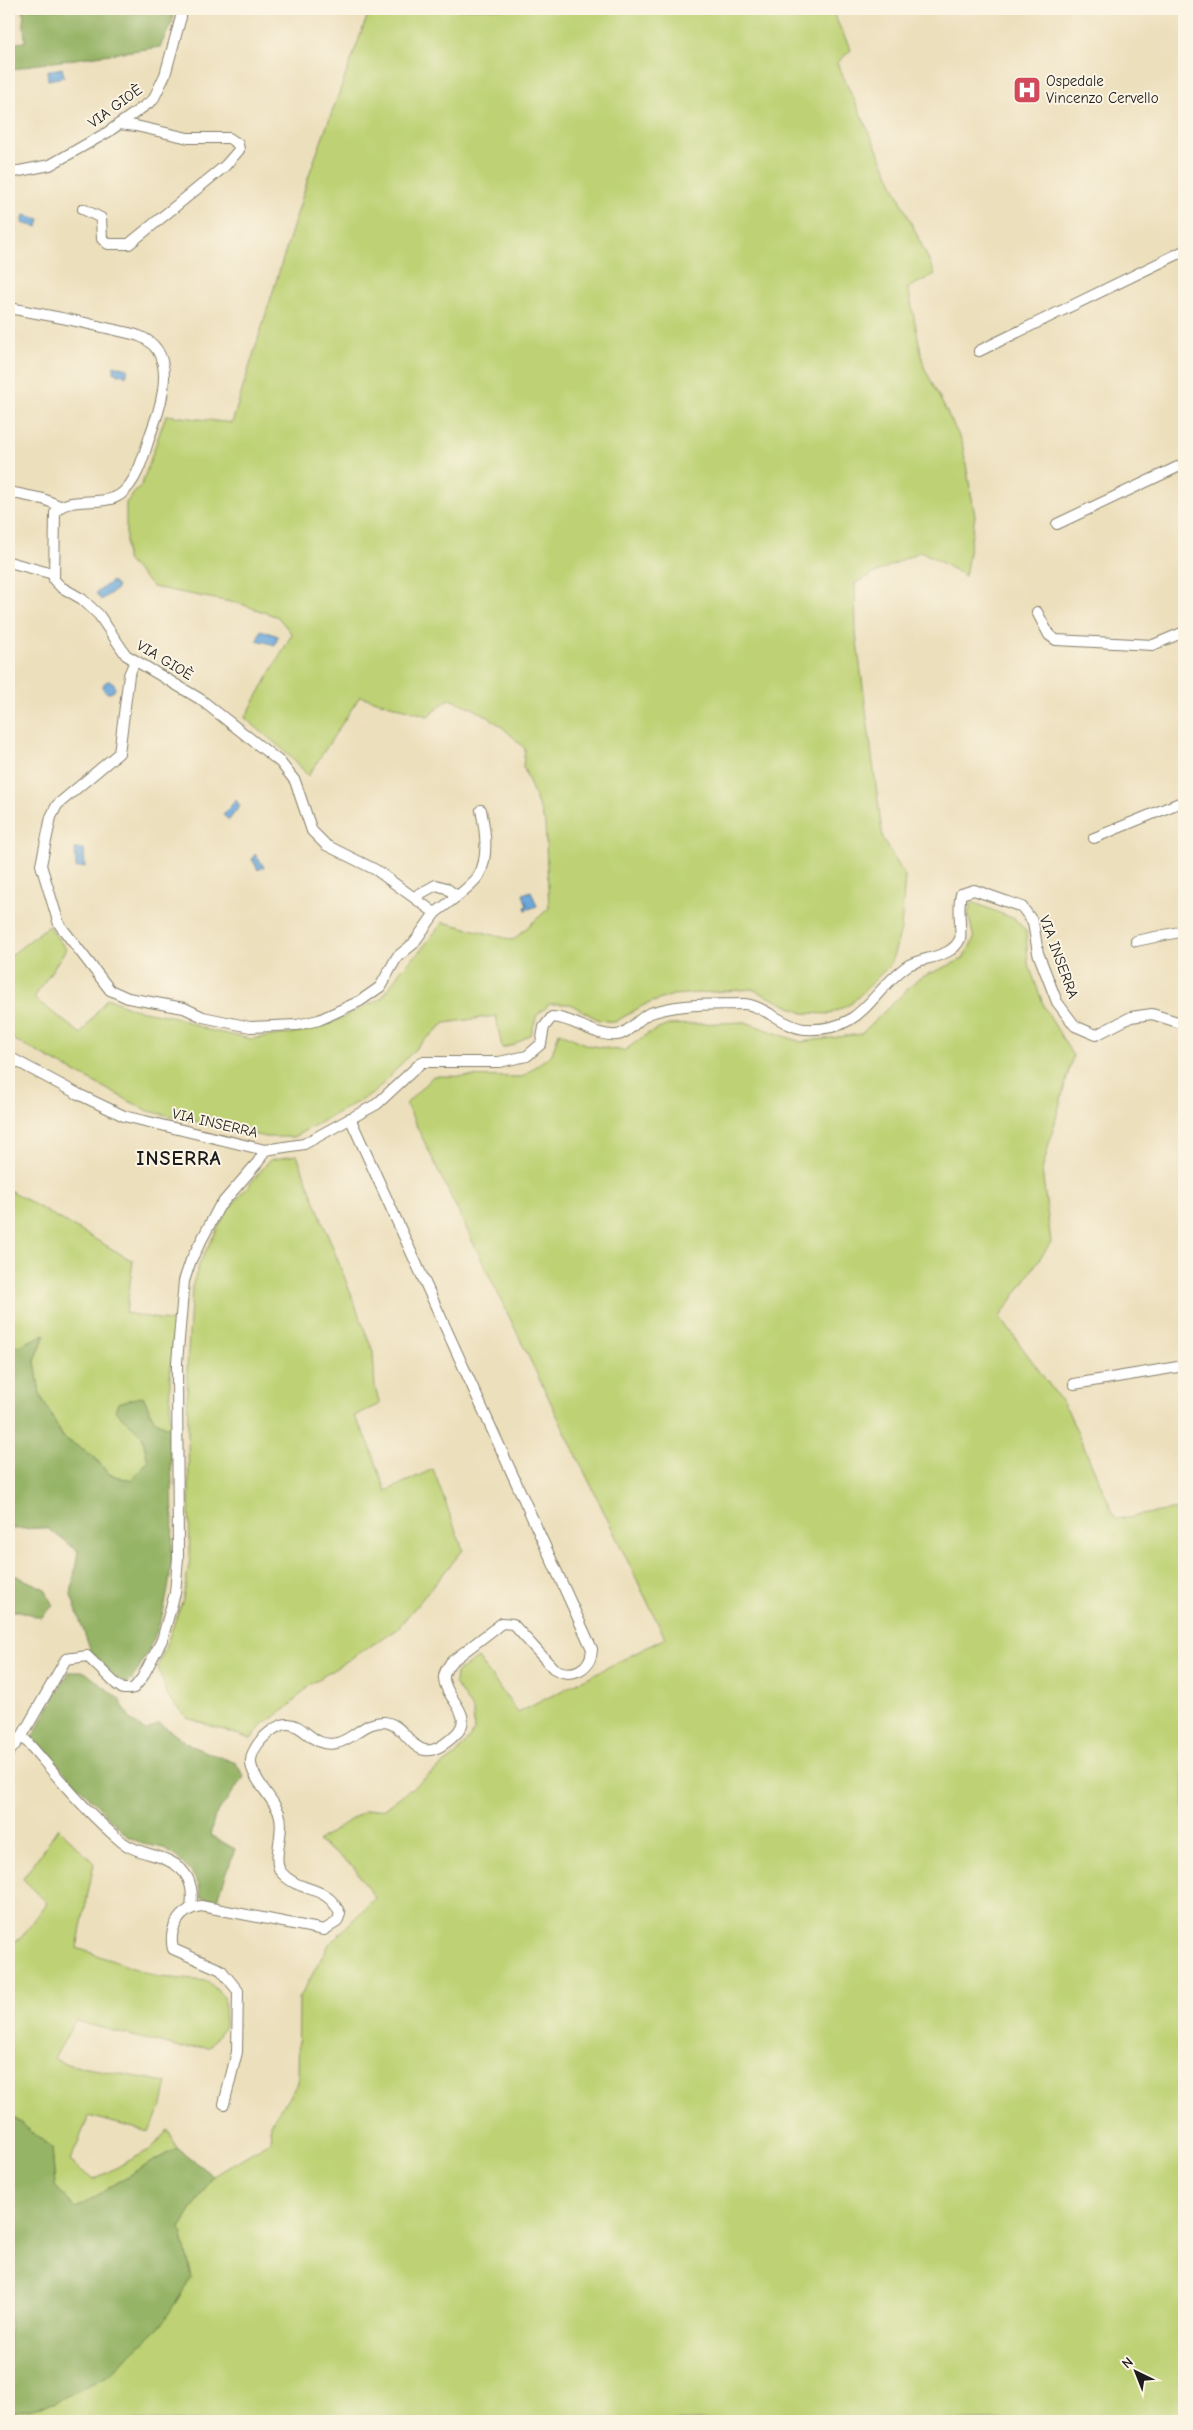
<svg xmlns="http://www.w3.org/2000/svg" width="1193" height="2430" font-family="'Comic Neue',sans-serif">
  <style>
    .green { fill: #bed275; stroke: #6d7748 }
    .forest { fill: #96b466; stroke: #596841 }
    .water { fill: #67a6d9; stroke: #42617a }
    .lines { fill: none; stroke-linecap: round; stroke-linejoin: round }
    .minor-casing { stroke: #847e6c; stroke-width: 12 }
    .minor { stroke: #fff; stroke-width: 10 }
    .labels { text-anchor: middle; stroke-width: 4; stroke-linejoin: round; paint-order: stroke }
    .poi-label { font-size: 15px; fill: #1c1c1c; stroke: #fcf5e5; text-anchor: start }
    .street-label { font-size: 15px; fill: #1c1c1c; stroke: #fcf5e5 }
    .district-label { font-size: 20px; font-weight: bold; letter-spacing: 1px; fill: #1c1c1c; stroke: #fcf5e5 }
  </style>
  <rect width="100%" height="100%" fill="#fcf5e5"/>
  <filter id="ink" filterUnits="userSpaceOnUse"><feTurbulence type="fractalNoise" baseFrequency=".02" numOctaves="2"/><feDisplacementMap in="SourceGraphic" scale="10" xChannelSelector="R" yChannelSelector="G"/><feConvolveMatrix kernelMatrix="1 2 1 2 8 2 1 2 1" color-interpolation-filters="sRGB"/></filter>
  <filter id="wash" filterUnits="userSpaceOnUse"><feTurbulence type="fractalNoise" baseFrequency=".0096" numOctaves="4" result="noise"/><feDisplacementMap in="SourceGraphic" scale="20" xChannelSelector="R" yChannelSelector="G"/><feGaussianBlur stdDeviation="1.12" result="paint"/><feColorMatrix in="noise" values="0 0 0 0 0 0 0 0 0 0 0 0 0 0 0 0 0 1.4 0 .05"/><feComposite in="paint" operator="in"/></filter>
  <g filter="url(#wash)">
    <rect width="100%" height="100%" fill="#ecdfbc"/>
    <g class="green">
      <path d="M370,9H831L851,50L837,63L935,274L908,288L924,367L962,442L975,516L965,576L921,551L855,583L856,634L883,839L905,876L901,930L891,964L852,1003L830,1014L803,1013L752,989L673,995L644,1005L615,1022L599,1020L570,1004H550L537,1015L531,1034L514,1045L502,1048L496,1016L445,1023L418,1046L374,1093L293,1137H266L148,1111L9,1037V957L48,926L66,949L34,998L81,1034L107,998L133,1009L175,1017L208,1030L251,1039L301,1032L329,1024L382,998L401,970L421,950L443,922L513,940L549,908L545,823L523,766L525,749C499,722 484,711 449,699L428,716L360,696L308,776L293,758L245,718L292,634L278,617L241,604L153,587L126,559V503L142,484L166,415L232,423L311,169Z"/>
      <polygon points="972,902 1015,919 1026,931 1028,963 1045,1009 1073,1056 1042,1170 1051,1242 1000,1317 1067,1409 1116,1519 1184,1508 1184,2421 9,2421 9,2413 53,2403 191,2277 180,2228 213,2176 271,2141 270,2124 298,2083 299,1999 329,1944 375,1898 353,1866 318,1841 364,1811 385,1808 456,1755 474,1731 473,1711 455,1683 456,1673 478,1658 518,1713 665,1638 406,1104 433,1076 522,1077 552,1054 559,1032 587,1045 624,1051 647,1034 668,1025 745,1022 801,1042 861,1034 918,979 963,959 974,939 968,913"/>
      <polygon points="297,1155 373,1351 375,1388 380,1404 354,1416 368,1441 386,1491 433,1469 463,1550 397,1629 311,1684 286,1709 263,1724 251,1739 187,1718 168,1697 158,1667 183,1599 190,1559 187,1368 192,1287 200,1262 227,1211 270,1160"/>
      <polygon points="9,1190 133,1261 126,1313 174,1322 170,1373 170,1428 154,1420 143,1396 142,1435 148,1461 131,1481 109,1474 94,1457 63,1437 40,1394 35,1361 45,1334 19,1346 9,1346"/>
      <polygon points="58,1828 94,1863 77,1948 158,1977 208,1981 224,1997 225,2026 209,2047 180,2048 75,2021 54,2059 70,2065 167,2082 162,2105 149,2132 89,2116 70,2161 93,2180 151,2149 168,2130 177,2148 134,2172 76,2209 55,2186 52,2148 9,2114 9,1944 21,1938 47,1903 23,1879"/>
    </g>
    <g class="forest">
      <polygon points="23,9 172,9 173,20 160,47 32,65 9,71 9,44 25,42"/>
      <path d="M45,1334L35,1361L40,1394L63,1437L94,1457L109,1474L131,1481L148,1461L142,1435L115,1411L118,1403L143,1396L154,1420L170,1428C171,1504 184,1589 144,1658C139,1668 136,1675 128,1683L121,1682L91,1652L71,1595L78,1551L47,1528L9,1529V1346H19Z"/>
      <polygon points="12,1574 45,1589 53,1606 41,1618 20,1611 9,1611 9,1575"/>
      <polygon points="69,1672 85,1672 119,1699 131,1720 146,1731 159,1723 191,1746 236,1763 244,1777 215,1816 210,1835 235,1849 217,1901 201,1897 199,1885 192,1873 176,1857 164,1848 143,1844 127,1836 32,1738"/>
      <polygon points="9,2114 52,2148 55,2186 76,2209 134,2172 177,2148 213,2176 180,2228 192,2277 160,2327 107,2376 53,2403 9,2413"/>
    </g>
    <g class="water">
      <polygon points="62,68 64,77 48,80 47,71"/>
      <polygon points="24,215 40,219 38,227 22,223"/>
      <polygon points="114,365 128,369 126,376 114,373"/>
      <polygon points="112,581 118,588 101,600 96,593"/>
      <polygon points="261,630 278,636 275,645 257,640"/>
      <circle cx="109" cy="687" r="6"/>
      <polygon points="236,800 240,806 229,820 223,815"/>
      <polygon points="75,849 84,849 85,867 76,868"/>
      <polygon points="255,854 264,867 258,870 252,859"/>
      <polygon points="531,891 537,906 526,910 525,907 527,906 523,894"/>
    </g>
  </g>
  <g filter="url(#ink)">
    <g class="lines">
      <defs>
        <g id="minor">
          <polyline points="9,173 50,165 108,132 153,100 165,75 181,17 181,9"/>
          <polyline points="83,209 101,218 102,239 108,244 129,244 225,166 239,150 238,144 229,138 188,138 136,126 119,124"/>
          <path d="M9,308C40,314 71,319 102,327C114,330 127,332 139,336C176,350 164,398 153,427C145,448 140,479 121,494C103,508 65,494 55,513L54,580L61,587L82,599L99,615L126,655L200,699L280,762L295,781L312,831L326,845L376,870L435,913C446,905 473,885 479,875C489,857 485,828 481,810"/>
          <polyline points="979,351 1184,251"/>
          <polyline points="9,492 43,499 60,506"/>
          <polyline points="1057,524 1184,464"/>
          <polyline points="9,562 53,574"/>
          <polyline points="1037,612 1049,635 1056,640 1153,645 1184,632"/>
          <polyline points="135,661 129,675 119,753 57,805 51,817 41,865 59,924 110,990 128,998 184,1008 203,1017 250,1027 297,1025 319,1020 360,1001 380,987 397,957 413,944 435,913"/>
          <polyline points="1094,838 1184,801"/>
          <polyline points="414,897 436,885 446,888 457,896"/>
          <polyline points="1136,941 1184,931"/>
          <path d="M9,1057L78,1094L124,1116L265,1150L304,1144L377,1104L422,1062H499L527,1056L541,1044L544,1027L552,1017C575,1018 594,1037 617,1035C628,1034 638,1019 648,1014C677,1003 711,1005 742,1004C761,1003 785,1028 805,1029C864,1032 868,994 907,966C923,956 951,959 960,939C962,933 957,907 961,894L974,890L1022,907L1033,922L1038,953L1057,1002L1075,1026L1096,1035L1131,1017L1152,1014L1184,1024"/>
          <polyline points="1074,1384 1184,1366"/>
          <path d="M22,1736C54,1772 85,1812 122,1842C140,1856 164,1853 181,1869C192,1880 193,1893 191,1908"/>
          <polyline points="9,1752 22,1736 66,1659 87,1656 116,1684 123,1689 130,1689 134,1688 142,1678 162,1640 175,1593 178,1558 177,1362 184,1281 191,1260 219,1207 258,1162 265,1150"/>
          <path d="M224,2104L237,2052L238,1991L221,1970L173,1949C168,1928 180,1909 201,1906L324,1930L337,1922L340,1914C327,1883 299,1894 281,1872C271,1859 286,1831 279,1813C272,1797 254,1781 251,1764C250,1755 256,1746 261,1740C301,1699 303,1751 337,1743C354,1739 365,1721 384,1722C412,1724 413,1776 456,1734C476,1715 445,1698 444,1679C443,1673 448,1667 451,1662L502,1623L513,1624L553,1668C571,1679 591,1670 592,1649L350,1118"/>
        </g>
      </defs>
      <use href="#minor" class="minor-casing"/>
      <use href="#minor" class="minor"/>
    </g>
  </g>
  <defs>
    <symbol id="hospital-square" viewBox="-11 -11 22 22"><rect x="-9" y="-9" width="18" height="18" rx="4" fill="#d1495b" stroke="#fcf5e5"/><path d="M-5-5h3v3.5h4V-5h3V5h-3V1.5h-4V5h-3Z" fill="#fff"/></symbol>
  </defs>
  <g fill-rule="evenodd">
    <use href="#hospital-square" x="1011" y="74" width="32" height="32"/>
  </g>
  <g class="labels">
    <g class="poi-label">
      <text x="1046" y="86">Ospedale<tspan x="1046" dy="17">Vincenzo Cervello</tspan></text>
    </g>
    <g class="street-label">
      <text transform="translate(115 106) rotate(-36)" y="5">VIA GIOÈ</text>
      <text transform="translate(165 660) rotate(31)" y="5">VIA GIOÈ</text>
      <text transform="translate(1059 957) rotate(70)" y="5">VIA INSERRA</text>
      <text transform="translate(215 1123) rotate(13)" y="5">VIA INSERRA</text>
    </g>
    <g class="district-label">
      <text x="179" y="1165">INSERRA</text>
    </g>
  </g>
  <rect width="1193" height="2430" fill="none" stroke="#fcf5e5" stroke-width="30"/>
  <g transform="translate(1136 2372) rotate(317)" stroke="#fcf5e5" stroke-width="4" paint-order="stroke">
  <path d="M0-4L9 19L0 12L-9 19Z" fill="#1c1c1c"/>
  <text y="-8" font-size="14" font-weight="bold" text-anchor="middle" fill="#1c1c1c">N</text>
  </g>
</svg>
